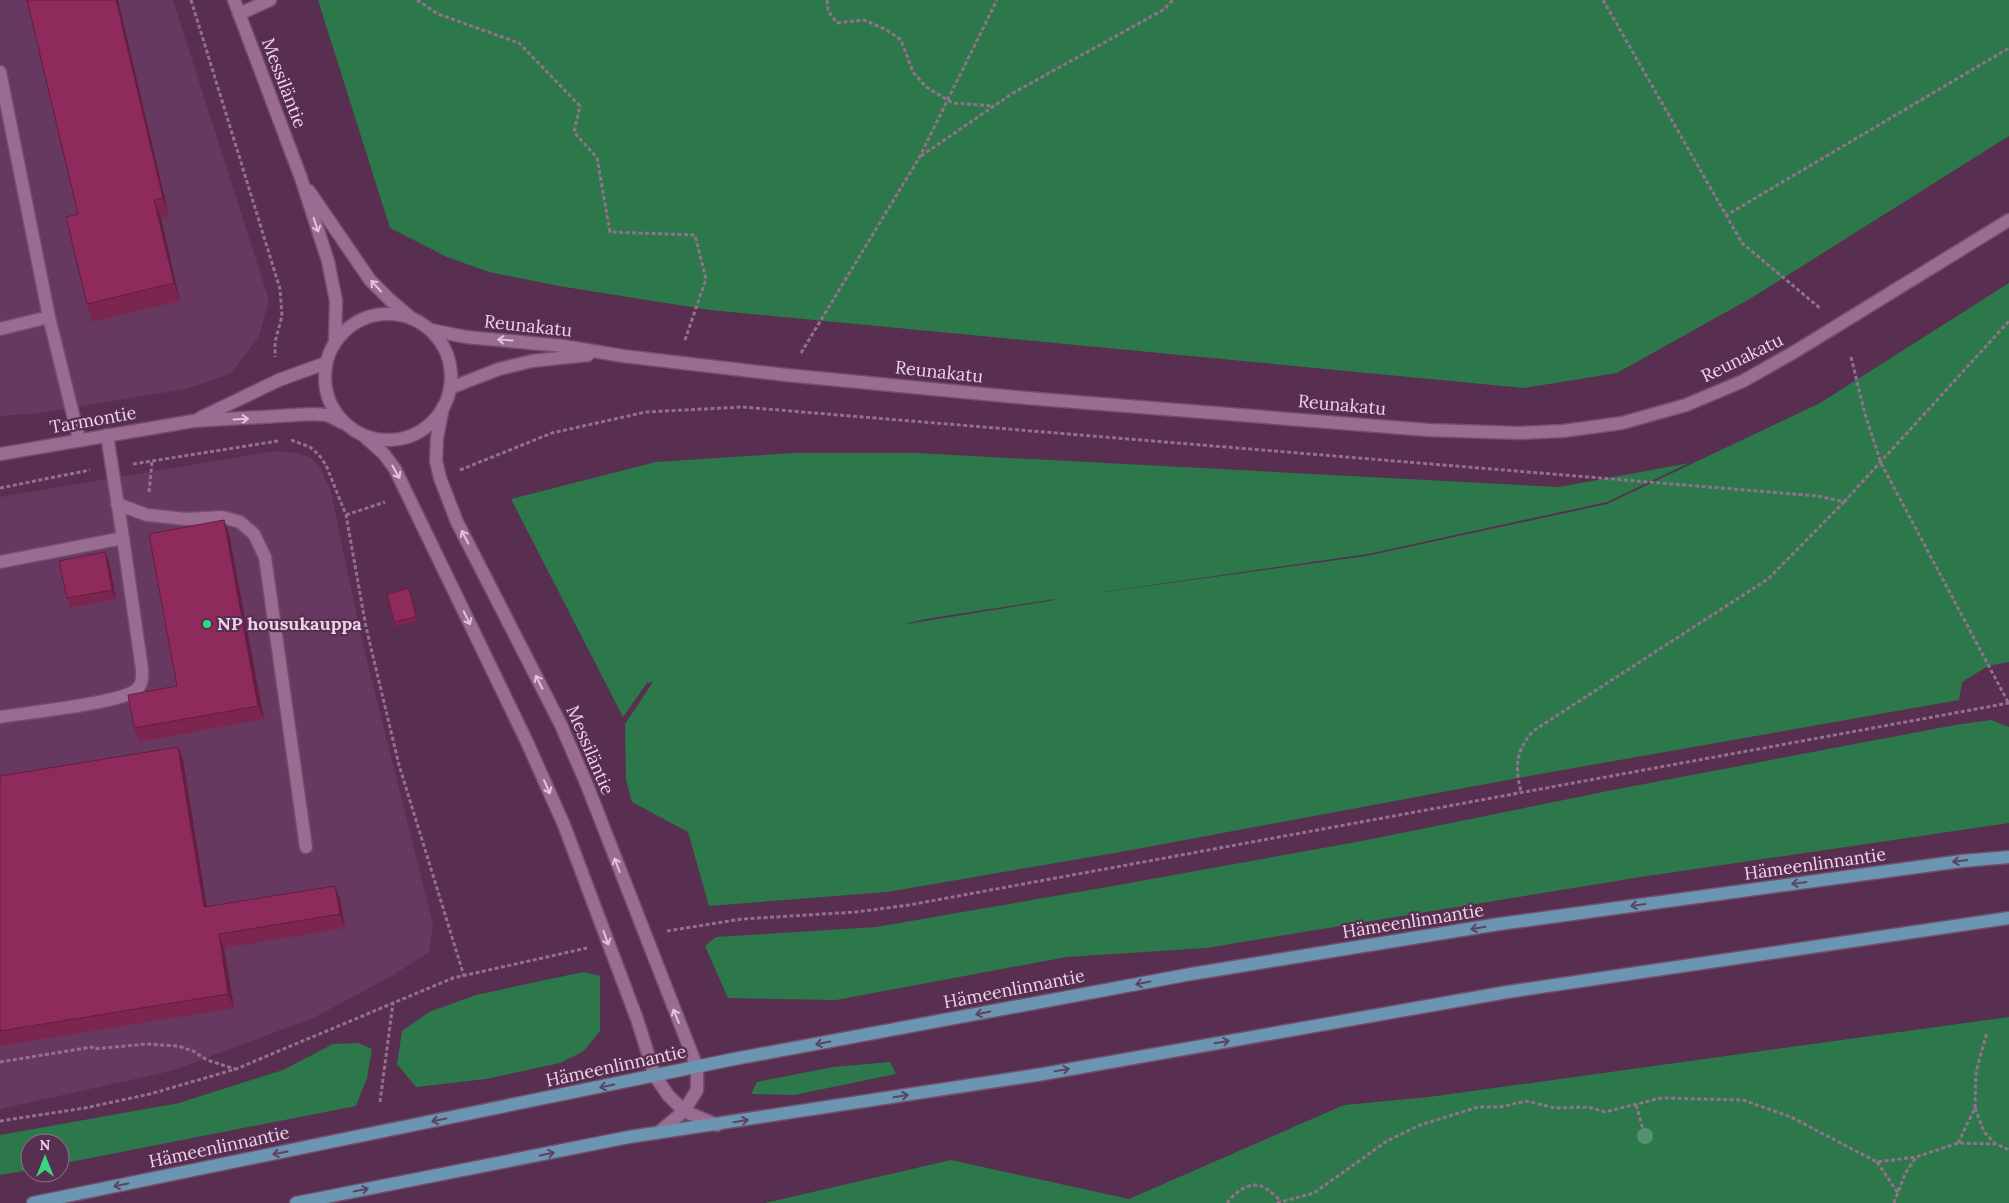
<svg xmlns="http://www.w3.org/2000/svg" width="2009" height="1203" font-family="Lora,serif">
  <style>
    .built { fill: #683960 }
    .green { fill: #2c784a; fill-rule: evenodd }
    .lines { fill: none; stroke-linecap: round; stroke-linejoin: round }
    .service-casing { stroke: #714e6b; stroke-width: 15 }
    .tertiary-casing { stroke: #714e6b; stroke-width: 15 }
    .primary-casing { stroke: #714e6b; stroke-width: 15 }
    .path { stroke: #94708d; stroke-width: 3; stroke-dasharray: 4 2.5; stroke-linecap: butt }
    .service { stroke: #9b6c91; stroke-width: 12 }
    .tertiary { stroke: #9b6c91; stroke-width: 12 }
    .primary { stroke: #6b95b0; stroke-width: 12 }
    .tree { fill: #549071 }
    .wall { fill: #7b254f }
    .shaded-wall { fill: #641e40 }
    .building { fill: #8f2b5c; stroke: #641e40 }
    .oneway { stroke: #e1c4da }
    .oneway2 { stroke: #5c4364 }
    .poi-dot { fill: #38d880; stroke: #582e51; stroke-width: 2 }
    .labels { text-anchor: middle; stroke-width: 4.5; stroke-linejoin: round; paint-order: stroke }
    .street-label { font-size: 18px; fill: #edd3e7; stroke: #582e51 }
    .poi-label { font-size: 18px; font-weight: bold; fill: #edd3e7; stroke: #582e51; text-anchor: start }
  </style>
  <rect width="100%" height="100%" fill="#582e51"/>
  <g class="built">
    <polygon points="0,0 173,0 269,300 259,337 230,374 186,389 40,413 0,416"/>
    <polygon points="276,451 297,453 311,458 321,469 331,492 362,641 433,925 429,952 392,976 313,1018 171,1071 0,1109 0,497"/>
  </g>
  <g class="green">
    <polygon points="318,0 2009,0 2009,136 1753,297 1617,373 1524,388 710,310 559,286 489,272 447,257 390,228"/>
    <path d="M2009,283V662L1988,666L1962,682L1959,700L1529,776L1126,851L887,892L709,906L688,832L632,802L626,780L625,724L653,682L647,683L623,717L511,499L656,462L793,453H916L1559,487L1689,463L1607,502L1368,554L1082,595L1366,556L1607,504L1820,403ZM1055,599V600L901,625L925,619Z"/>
    <polygon points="1991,720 2009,727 2009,823 1641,877 1206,948 1067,957 836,1000 728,998 705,946 716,937 876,927 1124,884 1362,841 1618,789 1955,725"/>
    <polygon points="583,972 600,976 600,1031 584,1051 560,1063 486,1079 416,1087 397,1064 402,1031 429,1012 476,995"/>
    <polygon points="2009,1017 2009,1203 765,1203 951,1160 1129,1199 1344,1105 1429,1097"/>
    <polygon points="358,1043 372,1049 367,1078 356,1106 60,1164 60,1143 30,1143 30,1170 0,1175 0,1135 179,1103 283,1070 333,1044"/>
    <polygon points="890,1062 896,1074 794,1095 751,1094 757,1082 833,1067"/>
  </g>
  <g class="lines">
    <defs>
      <g id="service">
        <polyline points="239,14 270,0"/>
        <polyline points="0,72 49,317 79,439"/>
        <polyline points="0,329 49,317"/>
        <polyline points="117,504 147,515 186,519 222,517 240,522 254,534 265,557 306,847"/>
        <polyline points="0,562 123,538 107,435"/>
        <path d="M0,717C25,713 122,703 136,690C143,684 142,677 142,669L123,538"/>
      </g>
      <g id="tertiary">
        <polyline points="234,0 301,178 328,261 336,301 335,342"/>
        <polyline points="309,191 370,280 389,299 410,317"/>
        <circle cx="388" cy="377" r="63"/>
        <polyline points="431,330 466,337 563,346 623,356 786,375 1026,398 1428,430 1520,433 1563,431 1622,423 1686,405 1743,381 1796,351 2009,220"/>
        <polyline points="450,388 499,369 532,361 588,355"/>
        <polyline points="443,407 437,438 436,461 440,478 457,522 561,725 587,785 697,1067 697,1090 684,1111 658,1133"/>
        <polyline points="200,418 279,380 326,363"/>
        <polyline points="364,436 384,454 395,469 527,742 564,825 637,1019 655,1076 668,1095 684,1111 717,1125"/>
        <polyline points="0,454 193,421 312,414 327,415 343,423"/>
      </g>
      <g id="primary">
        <polyline points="33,1203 734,1059 1191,974 1499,924 1962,861 2009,857"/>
        <polyline points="296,1203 629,1137 1043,1074 1507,992 2009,918"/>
      </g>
    </defs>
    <use href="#service" class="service-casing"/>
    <use href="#tertiary" class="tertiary-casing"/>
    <use href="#primary" class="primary-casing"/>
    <g class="path">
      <polyline points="191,0 280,289 282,316 275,342 275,357"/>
      <polyline points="417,0 438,14 519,43 580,106 574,132 597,158 610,232 695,235 706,279 685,340"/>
      <polyline points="827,0 828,11 837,23 864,20 887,30 901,40 913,72 926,87 953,103 994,106"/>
      <polyline points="1603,0 1742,243 1821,309"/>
      <polyline points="921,156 1013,93 1163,10 1173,0"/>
      <polyline points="1725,216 2009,48"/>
      <polyline points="801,353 919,158 997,0"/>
      <polyline points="1851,357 1865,414 1881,463 2009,704"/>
      <polyline points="291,440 310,447 319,455 326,465 346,515 366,627 399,765 464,976"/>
      <polyline points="133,464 278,441"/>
      <path d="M460,470L552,433L646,412L742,407L1818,496L1844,502L1768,579L1533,731C1515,752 1515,766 1521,792"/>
      <polyline points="0,488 90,470"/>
      <polyline points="149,492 152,462"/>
      <polyline points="1844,502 2009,321"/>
      <polyline points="346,515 385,502"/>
      <polyline points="667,931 742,919 856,912 909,905 2009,703"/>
      <polyline points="0,1062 92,1047 94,1049 146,1044 178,1046 193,1051 207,1060 235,1069"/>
      <polyline points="380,1102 393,1003"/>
      <polyline points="1636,1105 1645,1136"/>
      <polyline points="1975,1108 1984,1132 1995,1143"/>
      <polyline points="0,1121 85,1108 150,1094 236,1069 453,978 587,948"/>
      <polyline points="1958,1143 1975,1108 1976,1072 1987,1032"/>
      <polyline points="1877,1162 1898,1193"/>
      <path d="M1227,1203C1235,1192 1251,1179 1265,1188C1271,1191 1276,1197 1281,1201"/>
      <polyline points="1277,1203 1314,1193 1387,1141 1420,1125 1478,1107 1500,1107 1526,1101 1555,1108 1588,1107 1605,1112 1661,1098 1743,1100 1791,1117 1877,1162 1916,1157 1958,1143 1996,1144 2009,1150"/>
      <polyline points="1894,1203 1905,1174 1916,1157"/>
    </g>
    <use href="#service" class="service"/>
    <use href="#tertiary" class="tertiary"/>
    <use href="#primary" class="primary"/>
  </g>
  <circle class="tree" cx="1645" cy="1136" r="8"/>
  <g class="wall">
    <polygon points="27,0 118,0 169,216 161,218 180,301 93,322 87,304 78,214"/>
    <polygon points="224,520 229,534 264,719 139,742 134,728 177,686"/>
    <polygon points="109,561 116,599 70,608 67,598"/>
    <polygon points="409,588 418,621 396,627 394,622"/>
    <polygon points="183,760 207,906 340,899 345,928 224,948 234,1008 0,1046 0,776"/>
  </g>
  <g class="shaded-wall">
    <polygon points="116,0 118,0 169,216 163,198"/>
    <polygon points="154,200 161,218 180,301 174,283"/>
    <polygon points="224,520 229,534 264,719 258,706"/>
    <polygon points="105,552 109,561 116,599 112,590"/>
    <polygon points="178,747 183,760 209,921 204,907"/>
    <polygon points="335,886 340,899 345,928 340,914"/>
    <polygon points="219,934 224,948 234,1008 228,994"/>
  </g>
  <g class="building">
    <polygon points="27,0 116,0 163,198 154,200 174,283 87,304 66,217 78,214"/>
    <polygon points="224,520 258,706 134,728 128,695 177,686 149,534"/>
    <polygon points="105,552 112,590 67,598 59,561"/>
    <polygon points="409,588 416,617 394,622 387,594"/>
    <polygon points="178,747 204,907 335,886 340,914 219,934 228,994 0,1031 0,776"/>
  </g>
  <defs><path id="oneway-shaft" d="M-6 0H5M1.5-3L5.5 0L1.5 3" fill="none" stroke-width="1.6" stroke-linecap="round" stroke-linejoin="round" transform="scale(1.25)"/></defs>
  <g class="oneway">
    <use href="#oneway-shaft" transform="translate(316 225) rotate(72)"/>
    <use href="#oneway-shaft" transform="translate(376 286) rotate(-133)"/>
    <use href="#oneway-shaft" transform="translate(505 340) rotate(-176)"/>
    <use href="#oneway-shaft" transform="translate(241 419) rotate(-3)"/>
    <use href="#oneway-shaft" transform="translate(396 472) rotate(60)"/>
    <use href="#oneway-shaft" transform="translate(465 537) rotate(-117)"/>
    <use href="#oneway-shaft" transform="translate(467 618) rotate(64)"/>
    <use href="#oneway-shaft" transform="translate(539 682) rotate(-117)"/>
    <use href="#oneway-shaft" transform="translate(547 787) rotate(66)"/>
    <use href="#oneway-shaft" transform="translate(617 865) rotate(-111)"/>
    <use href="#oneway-shaft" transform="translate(606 938) rotate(70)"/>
    <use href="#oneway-shaft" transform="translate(676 1016) rotate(-112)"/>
  </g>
  <g class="oneway2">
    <use href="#oneway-shaft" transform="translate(1960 861) rotate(173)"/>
    <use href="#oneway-shaft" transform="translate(1799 883) rotate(172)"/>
    <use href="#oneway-shaft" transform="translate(1638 905) rotate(172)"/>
    <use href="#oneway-shaft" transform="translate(1478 928) rotate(171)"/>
    <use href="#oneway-shaft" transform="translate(1143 983) rotate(169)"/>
    <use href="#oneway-shaft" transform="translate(983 1013) rotate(169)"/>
    <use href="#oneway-shaft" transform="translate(1222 1042) rotate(-10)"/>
    <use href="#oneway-shaft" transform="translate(823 1043) rotate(169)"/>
    <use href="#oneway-shaft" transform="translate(1062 1070) rotate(-10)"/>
    <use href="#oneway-shaft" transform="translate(607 1086) rotate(169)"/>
    <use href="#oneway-shaft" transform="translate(901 1096) rotate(-9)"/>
    <use href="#oneway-shaft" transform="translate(439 1120) rotate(168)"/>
    <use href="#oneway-shaft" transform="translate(741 1121) rotate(-9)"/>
    <use href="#oneway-shaft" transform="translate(280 1153) rotate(168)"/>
    <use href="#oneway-shaft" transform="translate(547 1154) rotate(-11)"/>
    <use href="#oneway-shaft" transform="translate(121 1185) rotate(168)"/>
    <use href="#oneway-shaft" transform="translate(361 1190) rotate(-11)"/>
  </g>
  <circle class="poi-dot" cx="207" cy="624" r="5"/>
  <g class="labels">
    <g class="street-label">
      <text transform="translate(284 83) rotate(69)" y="6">Messiläntie</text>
      <text transform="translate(528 326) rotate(6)" y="6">Reunakatu</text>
      <text transform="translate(1742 358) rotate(-26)" y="6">Reunakatu</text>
      <text transform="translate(939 372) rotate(6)" y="6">Reunakatu</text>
      <text transform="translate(1342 405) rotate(5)" y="6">Reunakatu</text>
      <text transform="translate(93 420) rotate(-10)" y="6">Tarmontie</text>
      <text transform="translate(590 750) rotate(67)" y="6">Messiläntie</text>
      <text transform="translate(1815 864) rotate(-8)" y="6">Hämeenlinnantie</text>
      <text transform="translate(1413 921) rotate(-9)" y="6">Hämeenlinnantie</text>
      <text transform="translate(1014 989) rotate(-11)" y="6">Hämeenlinnantie</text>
      <text transform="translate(616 1066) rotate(-12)" y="6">Hämeenlinnantie</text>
      <text transform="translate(219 1147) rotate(-12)" y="6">Hämeenlinnantie</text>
    </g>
    <g class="poi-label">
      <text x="217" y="630">NP housukauppa</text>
    </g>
  </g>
  <g transform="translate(45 1158)"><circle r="24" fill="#582e51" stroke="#94708d"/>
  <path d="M0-4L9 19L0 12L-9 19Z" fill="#38d880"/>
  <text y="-8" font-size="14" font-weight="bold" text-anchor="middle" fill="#edd3e7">N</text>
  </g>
</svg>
